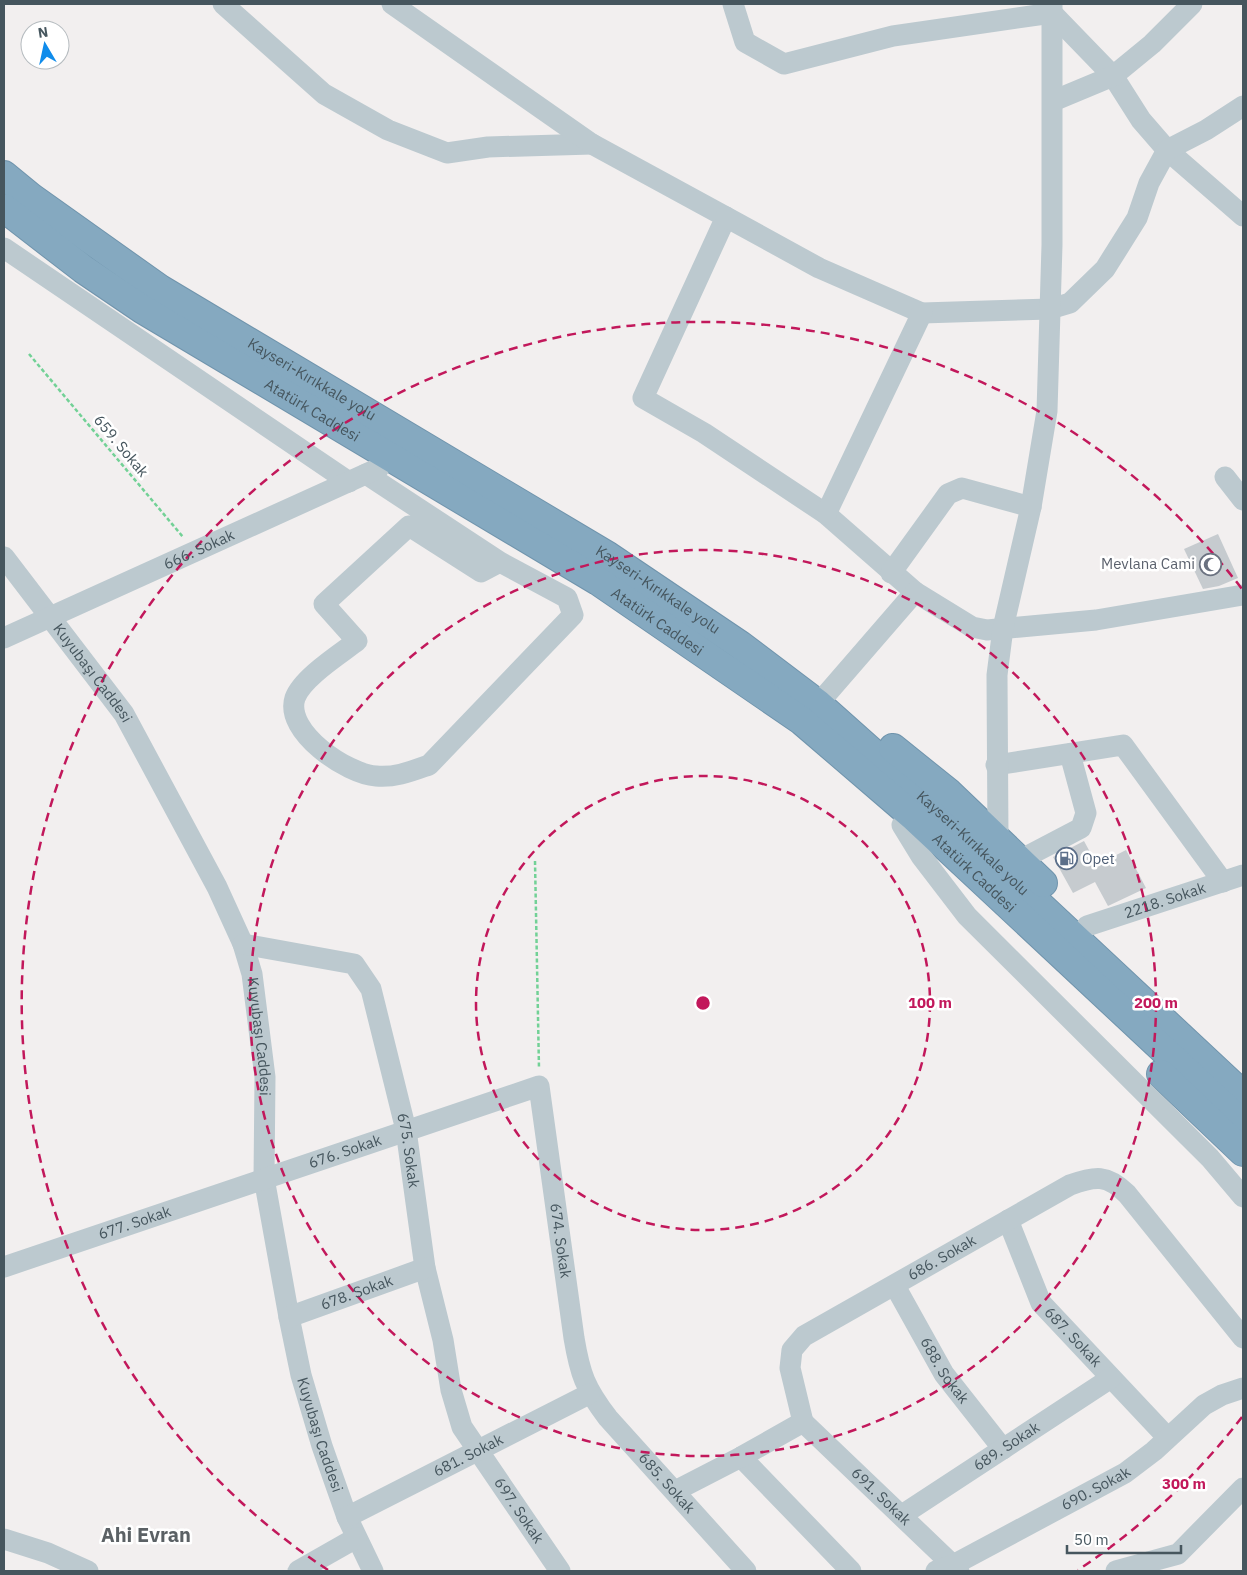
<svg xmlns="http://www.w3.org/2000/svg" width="1247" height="1575" font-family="'IBM Plex Sans',sans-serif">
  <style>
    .building { fill: #c6cbcf }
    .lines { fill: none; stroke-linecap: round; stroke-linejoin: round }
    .highway-casing { stroke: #7094ac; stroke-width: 30 }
    .path { stroke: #72d196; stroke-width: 2.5; stroke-dasharray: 4 2.5; stroke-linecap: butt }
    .minor { stroke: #bcc9cf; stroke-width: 21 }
    .highway { stroke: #85a9c0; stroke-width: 28 }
    .ring { fill: none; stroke: #c2185b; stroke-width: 2.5; stroke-dasharray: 9 6 }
    .labels { text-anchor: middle; stroke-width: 5; stroke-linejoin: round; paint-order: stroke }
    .street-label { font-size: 15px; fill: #46565e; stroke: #fff }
    .worship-label { font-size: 15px; fill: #5b616d; stroke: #fff; text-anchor: end }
    .service-label { font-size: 15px; fill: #4e5e75; stroke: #fff; text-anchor: start }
    .district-label { font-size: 20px; font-weight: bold; fill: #5b6165; stroke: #fff }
    .centre { fill: #c2185b; stroke: #fff; stroke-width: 2.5 }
    .ring-label { font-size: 15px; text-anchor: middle; font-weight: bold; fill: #c2185b; stroke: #fff; stroke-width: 5; stroke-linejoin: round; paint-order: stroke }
  </style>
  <rect width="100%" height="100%" fill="#f2efef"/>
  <g class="building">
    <polygon points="1218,534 1238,578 1219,586 1203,589 1184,549"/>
    <polygon points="1084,841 1097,865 1126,850 1146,888 1108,906 1095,882 1073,893 1053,857"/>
  </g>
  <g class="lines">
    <defs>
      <g id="highway">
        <path id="s14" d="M4,175L32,198L160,289L608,556L740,645L818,704L956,827L1243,1095"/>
        <path id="s15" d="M4,208L83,269L142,309L598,581L802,721L915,818L1243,1124"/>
        <polyline points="893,748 949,793 1043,883"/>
        <polyline points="1161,1074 1243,1152"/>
      </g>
    </defs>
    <use href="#highway" class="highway-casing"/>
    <g class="path">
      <polyline points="29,354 183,537"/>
      <polyline points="535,861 539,1069"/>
    </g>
    <g class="minor">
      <polyline points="223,4 324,94 388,130 447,153 488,147 592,144"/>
      <polyline points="392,4 592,144 726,217 643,398 704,433 826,514 915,592 818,704"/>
      <polyline points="733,4 745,42 784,64 893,36 1052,13 1113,76 1141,120 1167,150 1243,216"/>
      <polyline points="1053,101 1113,76 1152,44 1192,4"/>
      <polyline points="726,217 819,268 922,313 1050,309 1070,303 1105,269 1137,218 1149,183 1167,150 1206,130 1243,106"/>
      <polyline points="4,248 349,482"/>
      <path d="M366,474L500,562L567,598L573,615L429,765C412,771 395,778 376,776C347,774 284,732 295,698C302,678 340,654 357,641L324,604L409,526L481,572L500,562"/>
      <polyline points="1225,477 1243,500"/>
      <polyline points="826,514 922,313"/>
      <path id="s1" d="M4,557L124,714L217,887L243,944L252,974L265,1077L264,1178L289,1317L301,1375L322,1446L347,1517L373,1571"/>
      <polyline points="891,573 948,494 962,488 1031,507"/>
      <polyline points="915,592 972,627 987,630 1096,620 1243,595"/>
      <path id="s2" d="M4,638L379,468"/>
      <polyline points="996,765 1123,745 1223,882"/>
      <polyline points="902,825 921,856 967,916 1210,1158 1243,1197"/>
      <polyline points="998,839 997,675 1003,628 1031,507 1047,411 1052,245 1052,4"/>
      <polyline points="1020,860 1081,828 1086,813 1070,754"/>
      <path id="s3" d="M1087,926L1243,875"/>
      <path id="s4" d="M243,944L354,964L371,989L406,1130L425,1268L443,1340L451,1390L462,1427L560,1571"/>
      <path id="s5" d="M1008,1220L1041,1303L1167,1437"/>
      <path id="s6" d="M4,1267L539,1086L574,1338C580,1374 585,1388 608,1418L746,1571"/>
      <path id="s7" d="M895,1286L944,1374L1003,1449"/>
      <path id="s8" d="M289,1317L425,1268"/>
      <path id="s9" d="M803,1422L959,1571"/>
      <polyline points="741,1457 851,1571"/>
      <path id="s10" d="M675,1491L741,1457L803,1422L790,1368L792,1350L804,1336L1070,1185C1095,1176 1107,1174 1127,1194L1243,1338"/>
      <path id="s11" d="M902,1515L1111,1378"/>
      <path id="s12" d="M347,1517L589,1394"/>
      <polyline points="4,1539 48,1553 88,1571"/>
      <polyline points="298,1571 356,1538"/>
      <path id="s13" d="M936,1571L953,1565L1125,1473L1154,1451L1204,1405L1222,1395L1243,1388"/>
      <polyline points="1116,1571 1178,1554 1243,1488"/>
    </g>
    <use href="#highway" class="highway"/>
  </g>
  <g class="ring">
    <circle cx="703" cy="1003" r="227"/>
    <circle cx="703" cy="1003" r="453"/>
    <path d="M1242 1417A680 680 0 0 1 1078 1570M328 1570A680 680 0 1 1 1242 589"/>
  </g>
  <defs>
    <symbol id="mosque-ring" viewBox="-11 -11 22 22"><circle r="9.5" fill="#fff" stroke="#6b7280" stroke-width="1.5"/><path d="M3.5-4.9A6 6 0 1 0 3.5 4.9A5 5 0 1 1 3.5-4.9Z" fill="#6b7280"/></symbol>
    <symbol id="fuel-ring" viewBox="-11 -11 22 22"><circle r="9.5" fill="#fff" stroke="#5c6f8a" stroke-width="1.5"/><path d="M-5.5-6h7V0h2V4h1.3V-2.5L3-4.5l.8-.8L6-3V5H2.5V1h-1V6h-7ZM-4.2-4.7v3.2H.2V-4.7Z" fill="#5c6f8a"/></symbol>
  </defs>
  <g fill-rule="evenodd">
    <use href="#mosque-ring" x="1198" y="552" width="25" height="25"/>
    <use href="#fuel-ring" x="1054" y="846" width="25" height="25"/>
  </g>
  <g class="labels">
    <g class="street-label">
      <text dy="5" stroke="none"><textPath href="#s14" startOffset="370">Kayseri-Kırıkkale yolu</textPath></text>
      <text dy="5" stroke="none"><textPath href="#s15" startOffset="369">Atatürk Caddesi</textPath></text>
      <text transform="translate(121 446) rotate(50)" y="5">659. Sokak</text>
      <text dy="5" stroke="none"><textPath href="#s2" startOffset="214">666. Sokak</textPath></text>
      <text dy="5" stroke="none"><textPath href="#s14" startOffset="775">Kayseri-Kırıkkale yolu</textPath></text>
      <text dy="5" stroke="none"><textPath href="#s15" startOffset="774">Atatürk Caddesi</textPath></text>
      <text dy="5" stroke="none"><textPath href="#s1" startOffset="146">Kuyubaşı Caddesi</textPath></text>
      <text dy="5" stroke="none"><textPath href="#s14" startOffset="1180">Kayseri-Kırıkkale yolu</textPath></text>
      <text dy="5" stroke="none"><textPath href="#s15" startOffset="1179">Atatürk Caddesi</textPath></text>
      <text dy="5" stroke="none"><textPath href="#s3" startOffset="82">2218. Sokak</textPath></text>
      <text dy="5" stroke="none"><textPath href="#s1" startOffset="551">Kuyubaşı Caddesi</textPath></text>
      <text dy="5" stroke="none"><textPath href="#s6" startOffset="360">676. Sokak</textPath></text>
      <text dy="5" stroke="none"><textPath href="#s4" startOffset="309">675. Sokak</textPath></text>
      <text dy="5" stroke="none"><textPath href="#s6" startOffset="138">677. Sokak</textPath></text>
      <text dy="5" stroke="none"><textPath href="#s6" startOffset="721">674. Sokak</textPath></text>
      <text dy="5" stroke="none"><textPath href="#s10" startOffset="396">686. Sokak</textPath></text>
      <text dy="5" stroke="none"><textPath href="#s8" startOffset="72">678. Sokak</textPath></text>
      <text dy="5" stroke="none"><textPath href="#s5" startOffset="136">687. Sokak</textPath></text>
      <text dy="5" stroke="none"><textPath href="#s7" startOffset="98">688. Sokak</textPath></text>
      <text dy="5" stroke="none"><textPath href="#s1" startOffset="956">Kuyubaşı Caddesi</textPath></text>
      <text dy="5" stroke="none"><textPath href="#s11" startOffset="125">689. Sokak</textPath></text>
      <text dy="5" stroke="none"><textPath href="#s12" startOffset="136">681. Sokak</textPath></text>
      <text dy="5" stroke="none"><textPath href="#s6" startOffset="995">685. Sokak</textPath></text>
      <text dy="5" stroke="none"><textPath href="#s13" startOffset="180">690. Sokak</textPath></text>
      <text dy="5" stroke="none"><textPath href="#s9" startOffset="108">691. Sokak</textPath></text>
      <text dy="5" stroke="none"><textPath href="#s4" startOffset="692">697. Sokak</textPath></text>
    </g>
    <g class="worship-label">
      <text x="1195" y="569">Mevlana Cami</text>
    </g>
    <g class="service-label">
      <text x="1082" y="864">Opet</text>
    </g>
    <g class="district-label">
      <text x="146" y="1542">Ahi Evran</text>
    </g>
  </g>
  <circle cx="703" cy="1003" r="8" class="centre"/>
  <g class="ring-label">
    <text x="930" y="1008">100 m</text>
    <text x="1156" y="1008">200 m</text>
    <text x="1184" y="1489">300 m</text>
  </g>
  <rect width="1247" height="1575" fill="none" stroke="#46565e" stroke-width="10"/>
  <g transform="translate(45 45) rotate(351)"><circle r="24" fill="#ffffff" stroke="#b5bbbf"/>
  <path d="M0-4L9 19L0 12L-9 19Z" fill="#108ceb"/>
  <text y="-8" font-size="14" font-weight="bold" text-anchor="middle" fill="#46565e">N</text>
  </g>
  <path d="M1067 1545v8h114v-8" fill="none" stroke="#46565e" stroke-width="2.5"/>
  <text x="1074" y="1545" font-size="15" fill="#46565e" stroke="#ffffff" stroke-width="4" paint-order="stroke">50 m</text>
</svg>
